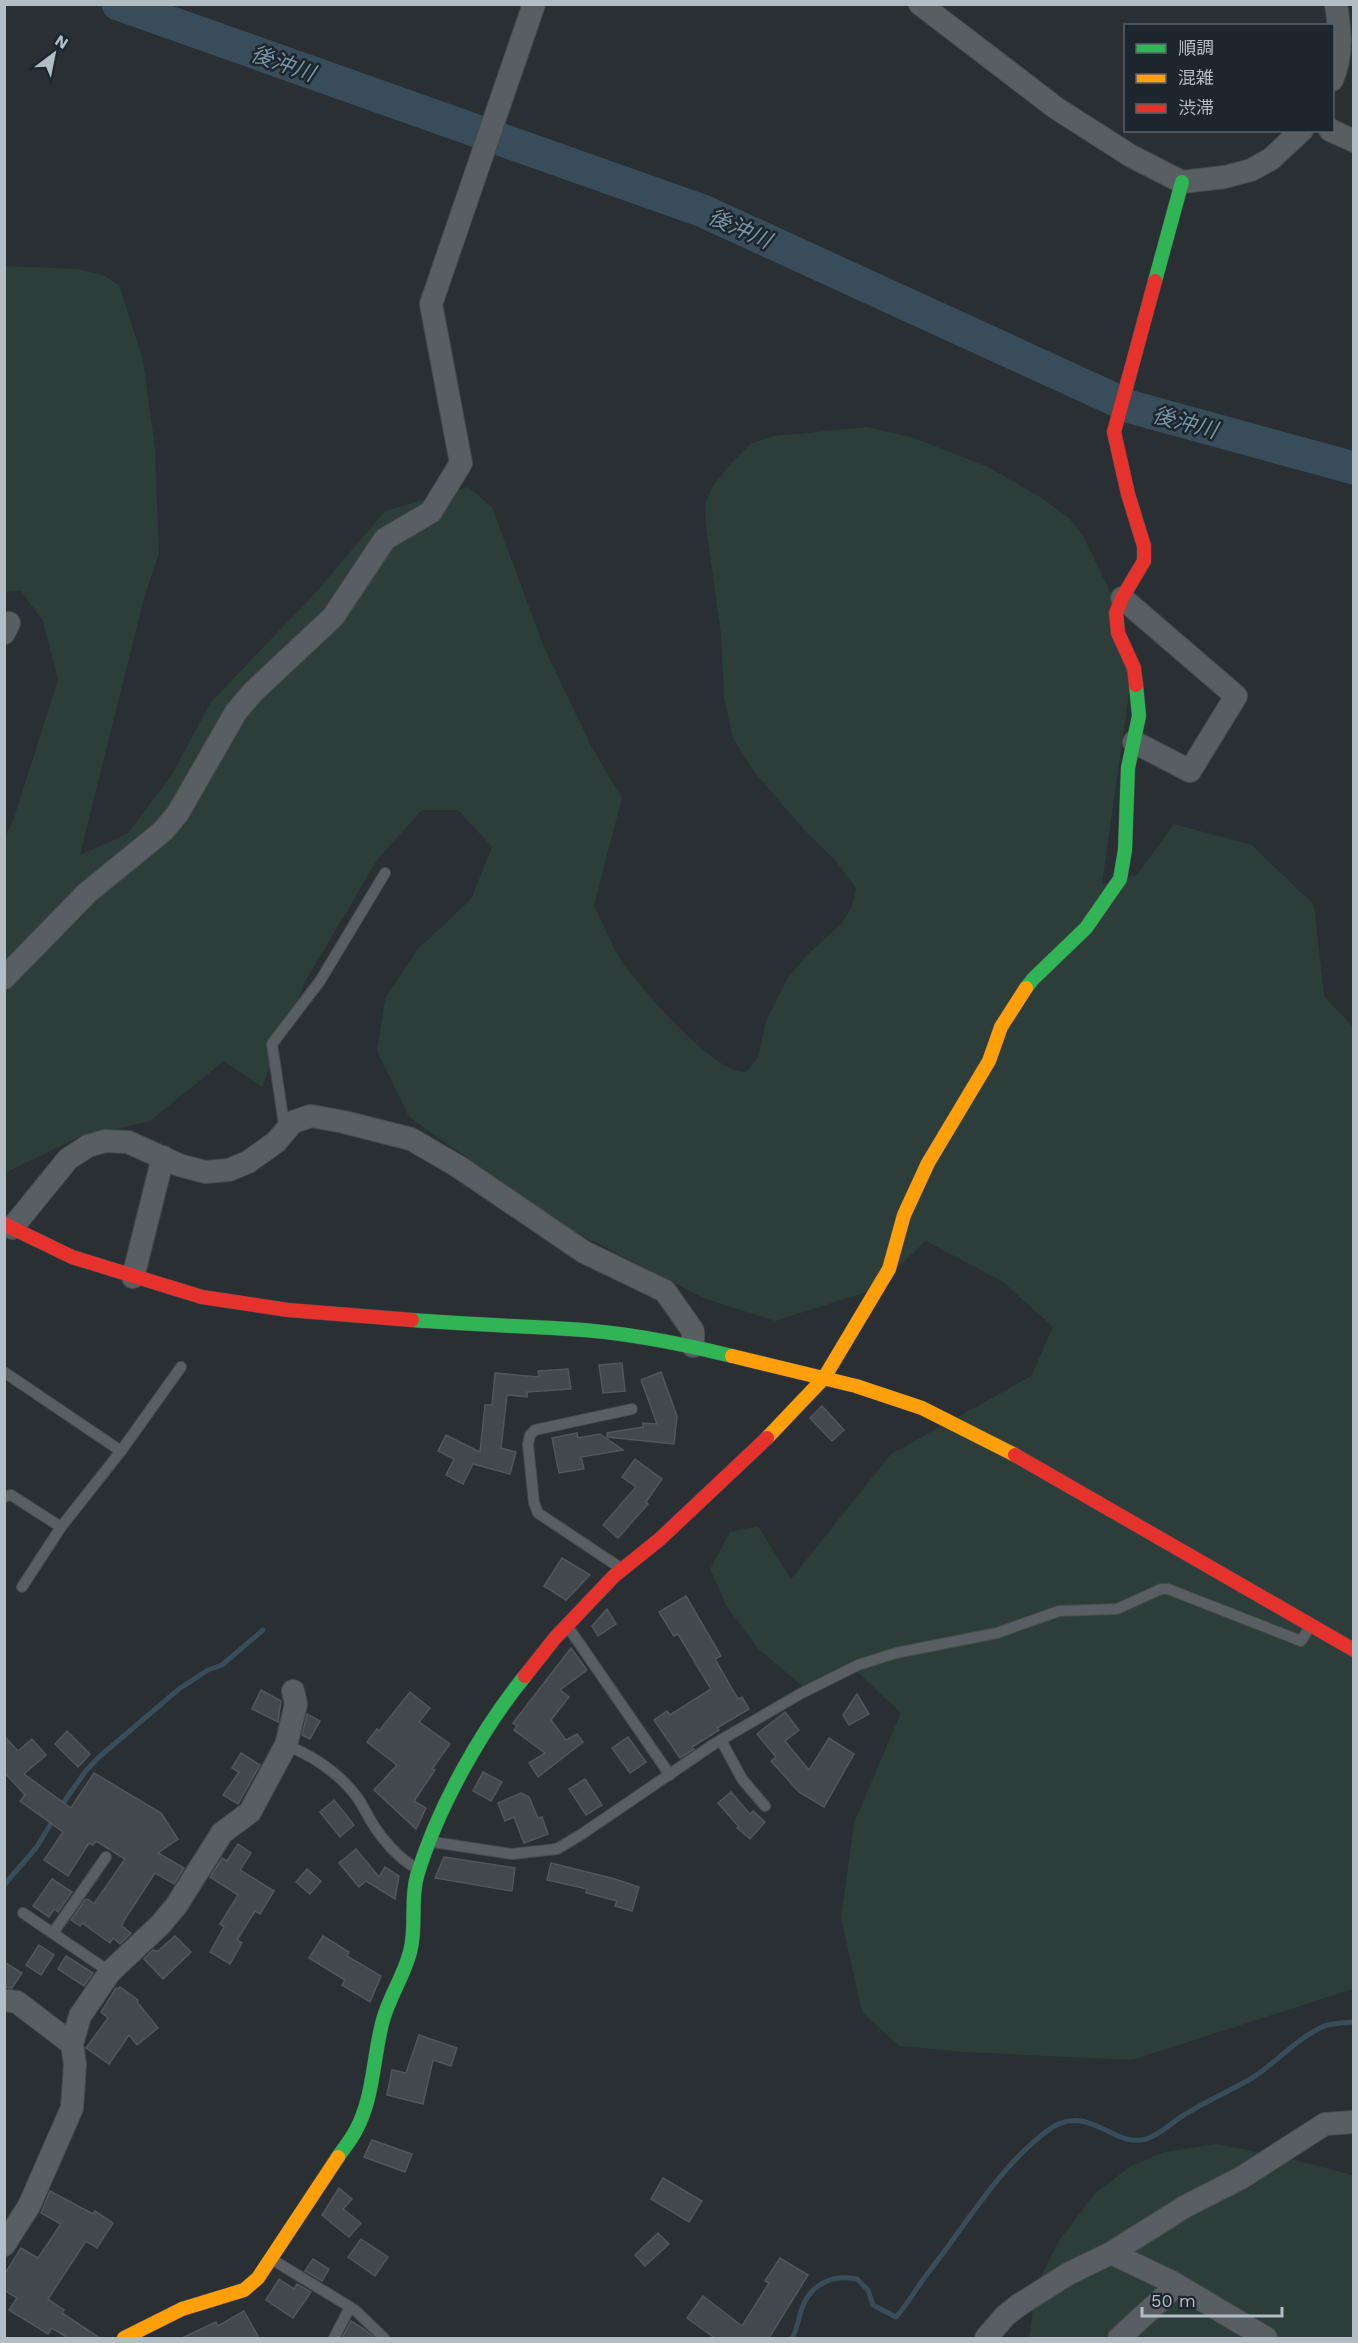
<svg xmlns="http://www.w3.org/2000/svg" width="1358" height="2343" font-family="'Work Sans','Noto Sans JP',sans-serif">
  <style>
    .green { fill: #2c3d3a }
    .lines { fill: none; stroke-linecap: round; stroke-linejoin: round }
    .stream { stroke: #384c59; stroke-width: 5 }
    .river { stroke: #384c59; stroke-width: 33 }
    .building { fill: #42484b; stroke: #50575b; stroke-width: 1.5 }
    .lane-casing { stroke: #464b4e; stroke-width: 12 }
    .street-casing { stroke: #464b4e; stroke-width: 24 }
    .fast-casing { stroke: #464b4e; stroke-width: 15 }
    .slow-casing { stroke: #464b4e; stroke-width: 15 }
    .jam-casing { stroke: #464b4e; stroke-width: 15 }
    .lane { stroke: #585e62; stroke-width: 10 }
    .street { stroke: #585e62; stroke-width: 22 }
    .fast { stroke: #30b455; stroke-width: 14 }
    .slow { stroke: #ff9f0a; stroke-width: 14 }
    .jam { stroke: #e5322d; stroke-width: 14 }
    .labels { text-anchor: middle; stroke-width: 5; stroke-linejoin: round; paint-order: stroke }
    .water-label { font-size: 22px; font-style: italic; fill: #7793a4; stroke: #1d262d }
  </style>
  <rect width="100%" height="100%" fill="#292f33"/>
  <g class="green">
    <path d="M5,266L77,269L103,275L119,285L143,360L155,448L159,553L144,598L80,855L127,834L171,776L211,702L318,590L385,511L468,487L492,507L543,645L592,748L622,798L594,905C604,925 614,953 628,970C645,992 720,1080 747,1071L758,1058L766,1021L787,979L806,956L842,923L852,907L856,888L835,860L806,832L755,773L733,738L724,698L721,634L705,519L706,501L713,486L726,469L752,443L774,436L867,427L911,437L986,466L1042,498L1069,518L1083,536L1114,600L1134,658L1102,884L1136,876L1174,824L1252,845L1314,905L1324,996L1353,1027V1989L1132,2060L965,2052L899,2046L862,2012L841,1918L854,1823L901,1713L854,1669L806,1689L758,1649L726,1605L710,1569L730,1532L758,1526L791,1579L891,1454L1031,1376L1053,1327L1003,1282L926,1241L873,1290L775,1321L703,1298L566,1227L409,1117L377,1051L385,999L417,950L471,899L492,847L458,810H422L377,860L305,982L262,1087L224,1061L150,1121L75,1139L5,1173L4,838L13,821L58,680L43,621L21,591L5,592Z"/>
    <polygon points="1216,2144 1275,2155 1353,2175 1353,2338 1029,2338 1036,2287 1058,2242 1095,2193 1131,2166 1164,2152"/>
  </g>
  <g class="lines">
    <g class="stream">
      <polyline points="61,1806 85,1772 99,1757 179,1689 208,1670 222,1665 263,1630"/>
      <polyline points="4,1885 36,1848 55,1817"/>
      <path d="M792,2338C797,2330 798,2321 801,2311C809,2285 831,2274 857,2279L868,2290L873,2305L896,2317C909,2303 916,2288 928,2273C966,2225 998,2168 1047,2131C1088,2100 1113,2149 1146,2139C1160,2135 1172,2122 1184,2115C1206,2101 1230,2091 1252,2078C1276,2063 1296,2039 1322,2027C1331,2023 1344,2023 1354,2022"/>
    </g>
    <polyline class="river" points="118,4 703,211 1131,407 1354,468"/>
  </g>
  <g class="building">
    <polygon points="622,1363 625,1391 603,1393 599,1365"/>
    <polygon points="568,1369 571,1389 527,1392 527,1397 507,1395 501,1448 516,1452 510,1474 473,1464 463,1484 446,1475 454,1459 438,1451 446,1435 480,1452 485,1405 492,1405 495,1373 539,1377 538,1371"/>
    <polygon points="661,1372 677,1416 674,1444 607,1437 607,1433 643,1427 643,1423 657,1424 641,1380"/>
    <polygon points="822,1406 844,1430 832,1441 810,1418"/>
    <polygon points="577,1433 578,1438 600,1434 623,1450 581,1457 584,1469 559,1473 552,1438"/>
    <polygon points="635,1459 662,1479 646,1502 648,1504 618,1538 603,1525 636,1487 622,1477"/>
    <polygon points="562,1558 590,1575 566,1600 544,1586"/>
    <polygon points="686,1596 721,1656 715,1659 738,1699 742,1697 749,1709 717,1728 719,1730 692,1747 694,1749 680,1758 654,1720 667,1711 670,1715 711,1689 678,1634 674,1636 659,1612"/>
    <polygon points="607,1609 616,1624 598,1636 592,1626"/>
    <polygon points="571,1648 587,1670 560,1690 569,1697 551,1720 566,1740 577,1734 583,1742 538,1777 529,1763 545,1753 514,1730 517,1726 513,1723"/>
    <polygon points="261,1690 281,1701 278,1722 252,1709"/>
    <polygon points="410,1692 430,1708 419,1722 450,1744 432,1769 435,1770 414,1801 426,1808 416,1829 374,1790 397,1765 367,1742 377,1729 379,1731"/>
    <polygon points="857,1694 869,1714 849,1725 843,1715"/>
    <polygon points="785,1712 799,1730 785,1741 809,1770 829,1738 854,1754 824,1807 799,1792 771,1761 776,1757 757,1734"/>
    <polygon points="307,1714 320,1721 310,1739 302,1735"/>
    <polygon points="67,1731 90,1754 78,1767 55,1744"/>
    <polygon points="4,1736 18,1751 32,1739 46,1755 24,1774 71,1808 94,1773 161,1813 178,1839 158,1853 184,1868 174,1884 155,1873 123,1922 122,1926 131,1933 120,1944 113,1938 110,1943 82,1923 80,1926 71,1920 85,1900 88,1899 94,1904 125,1859 96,1841 93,1845 89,1843 68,1876 44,1860 63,1832 20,1801 25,1795 4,1772"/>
    <polygon points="628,1737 646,1762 630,1773 612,1748"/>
    <polygon points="241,1753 260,1765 238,1804 223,1795 239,1772 232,1768"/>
    <polygon points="483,1772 502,1782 491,1801 473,1791"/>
    <polygon points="585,1779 602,1805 586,1815 569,1789"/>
    <polygon points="731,1792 750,1814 753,1811 765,1822 750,1839 737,1828 739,1827 718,1803"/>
    <polygon points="521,1793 529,1797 538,1818 542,1817 548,1834 524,1843 514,1817 505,1821 498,1803"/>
    <polygon points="334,1800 354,1825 340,1837 320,1812"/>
    <polygon points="238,1844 251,1853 240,1870 274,1891 260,1914 255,1911 237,1940 242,1943 230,1964 210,1952 224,1927 220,1924 238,1895 210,1877 222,1858 227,1861"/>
    <polygon points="356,1849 379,1877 385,1867 399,1876 395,1899 366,1881 359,1887 339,1863"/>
    <polygon points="444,1857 515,1868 512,1891 435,1878"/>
    <polygon points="551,1863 615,1879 639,1887 632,1911 615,1906 617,1901 586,1893 587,1889 547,1880"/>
    <polygon points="307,1869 321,1881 310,1894 296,1882"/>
    <polygon points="52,1879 72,1892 58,1912 54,1909 49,1917 33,1906"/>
    <polygon points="175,1936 191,1952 163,1979 144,1959 153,1950 158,1951"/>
    <polygon points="323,1936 349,1952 347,1956 381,1976 370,2002 342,1985 345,1980 309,1958"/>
    <polygon points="39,1945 54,1955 41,1975 26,1965"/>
    <polygon points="66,1956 93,1973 84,1986 58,1969"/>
    <polygon points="4,1962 22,1973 12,1988 4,1987"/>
    <polygon points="120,1987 138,2000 137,2002 158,2028 137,2045 129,2035 109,2064 86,2048 108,2018 101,2012 116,1988 118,1989"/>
    <polygon points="419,2035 457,2048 451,2066 433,2060 423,2104 387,2095 392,2070 406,2073"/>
    <polygon points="372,2140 412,2154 405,2172 364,2157"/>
    <polygon points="663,2178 702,2201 689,2222 651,2199"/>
    <polygon points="339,2188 352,2199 343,2209 361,2223 349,2237 322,2215"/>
    <polygon points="50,2191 93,2214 95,2211 113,2223 97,2248 86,2241 48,2299 64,2310 62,2313 100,2338 68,2338 52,2328 48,2334 9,2310 17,2298 4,2290 4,2275 21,2248 38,2258 61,2224 41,2213"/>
    <polygon points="658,2233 669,2244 645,2266 635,2255"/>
    <polygon points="361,2239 388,2257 375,2276 348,2257"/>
    <polygon points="780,2258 808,2275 769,2338 715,2338 687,2318 703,2296 742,2326 769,2283 765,2281"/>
    <polygon points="313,2259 329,2269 322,2281 305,2271"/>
    <polygon points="279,2279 294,2289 297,2284 311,2292 293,2318 266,2300"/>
    <polygon points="244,2311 259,2338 182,2338 216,2322 218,2326"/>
    <polygon points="351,2321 364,2329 374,2338 342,2338"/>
  </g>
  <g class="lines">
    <defs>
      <g id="lane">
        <polyline points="285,1131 272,1044 320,981 385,873"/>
        <polyline points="4,1372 121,1451 61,1527 11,1495 4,1497"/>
        <polyline points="121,1451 181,1367"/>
        <polyline points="619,1567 538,1513 534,1503 528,1444 530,1435 535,1430 632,1409"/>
        <polyline points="22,1587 61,1527"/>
        <polyline points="568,1627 670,1775"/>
        <polyline points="721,1740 742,1779 765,1806"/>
        <path d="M286,1745C313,1756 339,1773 357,1797C362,1804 366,1813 371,1821C381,1838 398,1858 416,1868"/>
        <polyline points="433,1842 512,1854 557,1849 582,1834 714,1744 800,1694 858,1665 896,1653 997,1633 1059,1611 1117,1609 1161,1589 1168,1589 1301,1641 1310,1627"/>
        <polyline points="23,1913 110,1972"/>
        <polyline points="53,1933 106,1857"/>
        <polyline points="273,2260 355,2310 384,2338"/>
        <polyline points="334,2338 350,2307"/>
      </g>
      <g id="street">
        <polyline points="920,4 1056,108 1131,156 1182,182 1225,177 1251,170 1271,159 1302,130"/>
        <path d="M1332,80C1343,56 1340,30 1336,4"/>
        <polyline points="1330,130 1354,141"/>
        <polyline points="1122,598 1236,696 1190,771 1134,742"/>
        <polyline points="4,633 9,623"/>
        <polyline points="4,978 87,893 163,831 178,813 236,712 253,692 333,617 385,539 431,512 461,463 431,304 534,4"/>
        <polyline points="12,1228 68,1159 88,1146 105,1141 128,1142 179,1165 205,1172 229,1170 248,1162 276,1142 293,1122 311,1116 344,1122 411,1139 459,1167 584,1252 665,1291 693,1331 693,1346"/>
        <polyline points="133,1277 163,1157"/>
        <polyline points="4,2000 17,2002 72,2044"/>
        <polyline points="4,2245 29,2206 72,2108 75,2065 72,2044 80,2016 110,1972 160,1925 176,1906 222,1833 250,1812 286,1745 296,1704 293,1691"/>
        <polyline points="1111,2253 1172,2282 1266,2338"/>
        <polyline points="986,2338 1005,2316 1019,2305 1068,2274 1111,2253 1186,2206 1241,2178 1325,2124 1354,2122"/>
        <polyline points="1119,2338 1177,2285"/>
      </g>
      <g id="fast">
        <polyline points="1155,281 1182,182"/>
        <polyline points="1026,988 1033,979 1086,928 1120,879 1125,850 1128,768 1139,716 1136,685"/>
        <path d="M412,1320C464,1324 516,1326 569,1329C623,1332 679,1343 732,1356"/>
        <path d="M338,2157C344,2148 351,2140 356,2130C374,2097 373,2056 383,2020C389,1997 404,1976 410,1952C417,1927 410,1901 417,1876C437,1809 481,1730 525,1676"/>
      </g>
      <g id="slow">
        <polyline points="732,1356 856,1386 922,1408 1015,1455"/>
        <polyline points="767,1438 824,1378 889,1269 904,1215 928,1163 989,1061 1001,1027 1026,988"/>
        <polyline points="124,2338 182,2309 244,2290 258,2278 338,2157"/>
      </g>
      <g id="jam">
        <polyline points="1136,685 1134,668 1118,633 1116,613 1122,598 1144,561 1144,546 1128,494 1114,432 1155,281"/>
        <polyline points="4,1224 72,1257 202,1297 288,1310 412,1320"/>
        <polyline points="1015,1455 1354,1650"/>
        <polyline points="525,1676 555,1638 614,1576 660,1539 767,1438"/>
      </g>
    </defs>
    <use href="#lane" class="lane-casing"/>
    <use href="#street" class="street-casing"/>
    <use href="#fast" class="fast-casing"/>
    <use href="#slow" class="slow-casing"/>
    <use href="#jam" class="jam-casing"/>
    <use href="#lane" class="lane"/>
    <use href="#street" class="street"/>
    <use href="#fast" class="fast"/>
    <use href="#slow" class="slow"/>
    <use href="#jam" class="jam"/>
  </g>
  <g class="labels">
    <g class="water-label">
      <text transform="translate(283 63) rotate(19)" y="8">後沖川</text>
      <text transform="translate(740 228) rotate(24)" y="8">後沖川</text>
      <text transform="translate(1185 422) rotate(15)" y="8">後沖川</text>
    </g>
  </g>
  <rect width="1358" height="2343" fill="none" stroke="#b3bdc4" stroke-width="12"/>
  <rect x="1124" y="24" width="210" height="108" fill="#1d262d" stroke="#596269" stroke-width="1.5"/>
  <rect x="1136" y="44" width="30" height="9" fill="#30b455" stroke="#596269" stroke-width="1.5"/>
  <text x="1178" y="54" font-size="18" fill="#b3bdc4">順調</text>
  <rect x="1136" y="74" width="30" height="9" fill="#ff9f0a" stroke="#596269" stroke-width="1.5"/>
  <text x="1178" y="84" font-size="18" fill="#b3bdc4">混雑</text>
  <rect x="1136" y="104" width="30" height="9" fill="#e5322d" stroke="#596269" stroke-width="1.5"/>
  <text x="1178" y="114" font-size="18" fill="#b3bdc4">渋滞</text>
  <g transform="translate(54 54) rotate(32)" stroke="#1d262d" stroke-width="4.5" paint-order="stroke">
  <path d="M0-4.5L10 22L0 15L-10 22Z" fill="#b3bdc4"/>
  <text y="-9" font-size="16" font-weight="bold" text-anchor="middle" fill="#b3bdc4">N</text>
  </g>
  <path d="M1142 2307v9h140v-9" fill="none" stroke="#b3bdc4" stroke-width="3"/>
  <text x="1151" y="2307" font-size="18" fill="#b3bdc4" stroke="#1d262d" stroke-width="4.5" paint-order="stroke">50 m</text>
</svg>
